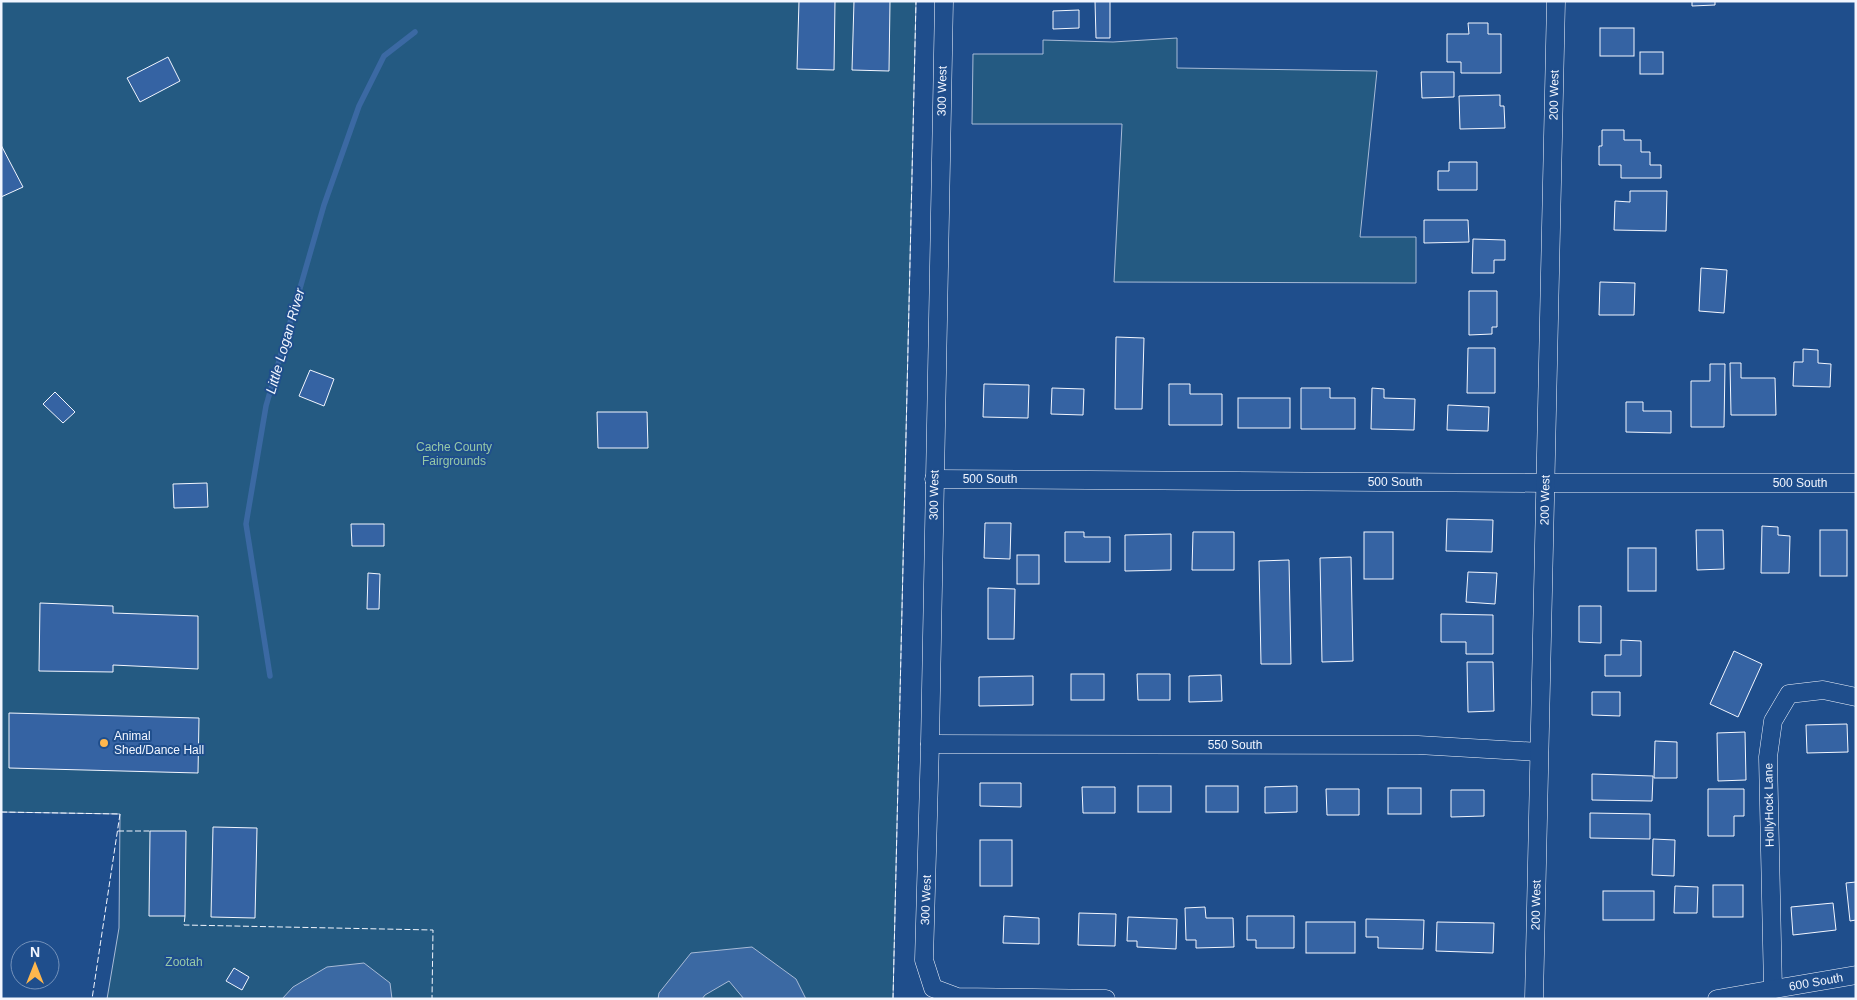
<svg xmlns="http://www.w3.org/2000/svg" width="1857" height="1000" font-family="Helvetica,sans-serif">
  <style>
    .green { fill: #245a82; stroke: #a8bbd7 }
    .water { fill: #3b69a3; stroke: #a8bbd7 }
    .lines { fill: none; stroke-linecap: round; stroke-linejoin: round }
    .stream { stroke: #3b69a3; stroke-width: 5.5 }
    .building { fill: #3563a3; stroke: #f2f6ff }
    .street-casing { stroke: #f2f6ff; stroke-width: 19 }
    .street { stroke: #1f4e8c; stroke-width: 18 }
    .fence { stroke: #f2f6ff; stroke-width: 1; stroke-dasharray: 6 2.5; stroke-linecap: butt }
    .poi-dot { fill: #ffb74d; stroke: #1f4e8c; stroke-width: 2 }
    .labels { text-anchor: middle; stroke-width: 4; stroke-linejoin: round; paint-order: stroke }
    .street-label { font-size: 12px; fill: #f2f6ff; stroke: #1f4e8c }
    .park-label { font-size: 12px; fill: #97c8a6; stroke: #1f4e8c }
    .poi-label { font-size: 12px; fill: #f2f6ff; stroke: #1f4e8c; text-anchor: start }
    .water-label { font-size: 14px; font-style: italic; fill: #f2f6ff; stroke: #1f4e8c }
  </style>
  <rect width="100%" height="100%" fill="#1f4e8c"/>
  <g class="green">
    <polygon points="1,1 916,1 893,999 107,999 119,928 120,814 1,812"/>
    <polygon points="1177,38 1177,68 1377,71 1360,237 1416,237 1416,283 1114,282 1122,124 972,124 973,54 1043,54 1043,40 1113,42"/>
  </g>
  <g class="water">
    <polygon points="752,947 796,979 806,999 744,999 729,981 705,995 702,999 658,999 659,993 691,953"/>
    <polygon points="364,963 390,983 392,999 282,999 293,987 327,967"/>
  </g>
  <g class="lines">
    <polyline class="stream" points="270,676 246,524 266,406 324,205 359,106 384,56 415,32"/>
  </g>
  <g class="building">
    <polygon points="799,1 835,1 834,70 797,69"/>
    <polygon points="854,1 890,1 889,71 852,70"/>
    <polygon points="1095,1 1110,1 1110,38 1096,38"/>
    <polygon points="1692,1 1715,1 1715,5 1692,6"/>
    <polygon points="1079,10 1079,28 1053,29 1053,11"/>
    <polygon points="1468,23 1488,23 1488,34 1501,34 1501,73 1461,73 1461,62 1447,62 1447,34 1469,34"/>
    <rect x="1600" y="28" width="34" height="28"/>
    <rect x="1640" y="52" width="23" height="22"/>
    <polygon points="168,57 180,81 140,102 127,78"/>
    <polygon points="1421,72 1454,72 1454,97 1422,98"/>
    <polygon points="1500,95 1500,106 1504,106 1505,128 1460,129 1459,96"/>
    <polygon points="1602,130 1624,130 1624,140 1641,140 1641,152 1650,152 1650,165 1661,165 1661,178 1621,178 1621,165 1599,165 1599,146 1602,146"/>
    <polygon points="1,145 23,187 1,197"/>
    <polygon points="1449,162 1477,162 1477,190 1438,190 1438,171 1449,171"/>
    <polygon points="1630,191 1667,191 1666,231 1614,230 1615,201 1630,202"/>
    <polygon points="1424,220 1468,220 1469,242 1424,243"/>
    <polygon points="1473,239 1505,240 1505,260 1494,260 1494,273 1472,273"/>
    <polygon points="1701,268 1727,270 1724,313 1699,311"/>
    <polygon points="1600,282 1635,283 1634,315 1599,315"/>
    <polygon points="1469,291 1497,291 1497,327 1492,327 1492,334 1469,335"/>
    <polygon points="1116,337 1144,338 1142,409 1115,409"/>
    <polygon points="1468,348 1495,348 1495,393 1467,393"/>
    <polygon points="1803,349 1818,350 1818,363 1831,364 1830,387 1793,386 1794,362 1803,362"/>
    <polygon points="1730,363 1741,363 1741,378 1775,378 1776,415 1731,415"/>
    <polygon points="1710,364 1725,364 1724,427 1691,427 1691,381 1710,381"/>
    <polygon points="310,370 334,379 324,406 299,396"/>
    <polygon points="984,384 1029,385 1028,418 983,417"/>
    <polygon points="1169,384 1190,384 1190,394 1222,394 1222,425 1169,425"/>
    <polygon points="1052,388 1084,389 1083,415 1051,414"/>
    <polygon points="1301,388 1330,388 1330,398 1355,398 1355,429 1301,429"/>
    <polygon points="1372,388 1384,389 1384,398 1415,399 1414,430 1371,429"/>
    <polygon points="55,392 75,412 63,423 43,404"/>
    <rect x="1238" y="398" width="52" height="30"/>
    <polygon points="1626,402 1643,402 1643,411 1671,411 1671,433 1626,432"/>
    <polygon points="1448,405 1489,407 1488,431 1447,430"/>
    <polygon points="597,412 647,412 648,448 598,448"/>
    <polygon points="207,483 208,507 174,508 173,484"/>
    <polygon points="1447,519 1493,520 1492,552 1446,551"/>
    <polygon points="985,523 1011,523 1010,559 984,558"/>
    <polygon points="351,524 384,524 384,546 352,546"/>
    <polygon points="1762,526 1778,527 1778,535 1790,536 1789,573 1761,573"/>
    <polygon points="1696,530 1723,530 1724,569 1697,570"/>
    <rect x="1820" y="530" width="27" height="46"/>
    <polygon points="1065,532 1084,532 1084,537 1110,537 1110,562 1065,562"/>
    <polygon points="1193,532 1234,532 1234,570 1192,570"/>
    <rect x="1364" y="532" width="29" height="47"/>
    <polygon points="1171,534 1171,570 1125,571 1125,535"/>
    <rect x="1628" y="548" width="28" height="43"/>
    <rect x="1017" y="555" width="22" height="29"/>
    <polygon points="1351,557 1353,661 1322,662 1320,558"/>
    <polygon points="1289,560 1291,664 1261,664 1259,561"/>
    <polygon points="1468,572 1497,573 1495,604 1466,602"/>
    <polygon points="368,573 380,574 379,609 367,609"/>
    <polygon points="988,588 1015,589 1014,639 988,639"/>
    <polygon points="40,603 113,606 113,613 198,616 198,669 113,665 113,672 39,671"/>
    <polygon points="1579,606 1601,606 1601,643 1579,642"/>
    <polygon points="1441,614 1493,615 1493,654 1466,654 1466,642 1441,642"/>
    <polygon points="1621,640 1641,641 1641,676 1605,676 1605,655 1621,655"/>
    <polygon points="1734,651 1762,664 1738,717 1710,704"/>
    <polygon points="1467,662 1493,662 1494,711 1468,712"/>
    <rect x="1071" y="674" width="33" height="26"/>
    <polygon points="1137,674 1170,674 1170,700 1138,700"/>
    <polygon points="1221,675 1222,701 1189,702 1189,676"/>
    <polygon points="1033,676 1033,705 979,706 979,677"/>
    <polygon points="1592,692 1620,692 1620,716 1592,715"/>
    <polygon points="9,713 199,718 198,773 9,768"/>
    <polygon points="1847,724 1848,752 1807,753 1806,725"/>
    <polygon points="1745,732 1746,780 1718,781 1717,733"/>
    <polygon points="1655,741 1677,742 1677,778 1654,778"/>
    <polygon points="1592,774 1653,776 1652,801 1592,800"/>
    <polygon points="980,783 1021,783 1021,807 980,806"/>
    <rect x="1138" y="786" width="33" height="26"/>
    <rect x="1206" y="786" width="32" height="26"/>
    <polygon points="1297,786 1297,812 1265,813 1265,787"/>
    <polygon points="1082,787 1115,787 1115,813 1083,813"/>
    <rect x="1388" y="788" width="33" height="26"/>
    <polygon points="1326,789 1359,789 1359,815 1327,815"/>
    <polygon points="1708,789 1744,789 1744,816 1734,816 1734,836 1708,836"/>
    <polygon points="1451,790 1484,790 1484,816 1451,817"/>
    <polygon points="1590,813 1650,814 1650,839 1590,838"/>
    <polygon points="213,827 257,828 255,918 211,917"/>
    <polygon points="150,831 186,831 185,916 149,916"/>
    <polygon points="1653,839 1675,840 1674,876 1652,875"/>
    <rect x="980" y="840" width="32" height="46"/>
    <polygon points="1856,882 1856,920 1850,921 1846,883"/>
    <rect x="1713" y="885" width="30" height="32"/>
    <polygon points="1675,886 1698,887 1697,913 1674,913"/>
    <rect x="1603" y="891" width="51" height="29"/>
    <polygon points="1833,903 1836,930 1793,935 1791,907"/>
    <polygon points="1205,907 1206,918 1233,918 1234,947 1196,948 1196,940 1186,940 1185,908"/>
    <polygon points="1079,913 1116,914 1115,946 1078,945"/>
    <polygon points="1004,916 1039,918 1039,944 1003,943"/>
    <polygon points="1247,916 1294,916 1294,948 1256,948 1256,940 1247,940"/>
    <polygon points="1128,917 1177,919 1176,949 1137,947 1137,941 1127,941"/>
    <polygon points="1366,919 1424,920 1423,949 1378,948 1378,937 1366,937"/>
    <rect x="1306" y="922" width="49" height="31"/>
    <polygon points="1437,922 1494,923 1493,953 1436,951"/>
    <polygon points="234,968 249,977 242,990 226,981"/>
  </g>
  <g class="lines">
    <defs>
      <g id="street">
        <polyline points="944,1 930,744 924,960 933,988 957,997 1106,999"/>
        <polyline points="934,479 1545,483 1856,483"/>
        <polyline points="930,744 1418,745 1539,752"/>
        <polyline points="1773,989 1768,757 1773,721 1789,694 1823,690 1856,697"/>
        <polyline points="1534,999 1556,1"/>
        <polyline points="1717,999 1856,975"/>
      </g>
    </defs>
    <use href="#street" class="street-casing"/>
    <use href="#street" class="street"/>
    <g class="fence">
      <polyline points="1,812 120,814 92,999"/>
      <polyline points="118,831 150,831"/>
      <polyline points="185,916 184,925 433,930 432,999"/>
      <polyline points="893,999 916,1"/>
    </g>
  </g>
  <circle class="poi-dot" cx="104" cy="743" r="5"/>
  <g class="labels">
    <g class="street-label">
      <text transform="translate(942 91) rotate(-89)" y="4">300 West</text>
      <text transform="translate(1554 95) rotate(-89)" y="4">200 West</text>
      <text x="990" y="483">500 South</text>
      <text x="1395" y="486">500 South</text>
      <text x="1800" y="487">500 South</text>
      <text transform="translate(934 495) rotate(-89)" y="4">300 West</text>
      <text transform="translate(1545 500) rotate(-89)" y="4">200 West</text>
      <text x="1235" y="749">550 South</text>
      <text transform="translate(1769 805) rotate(-91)" y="4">HollyHock Lane</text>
      <text transform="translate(926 900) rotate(-88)" y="4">300 West</text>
      <text transform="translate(1536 905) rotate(-89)" y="4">200 West</text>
      <text transform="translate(1816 982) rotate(-10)" y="4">600 South</text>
    </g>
    <g class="park-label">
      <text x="454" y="451">Cache County<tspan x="454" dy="14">Fairgrounds</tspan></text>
      <text x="184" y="966">Zootah</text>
    </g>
    <g class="poi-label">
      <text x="114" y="740">Animal<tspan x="114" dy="14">Shed/Dance Hall</tspan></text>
    </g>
    <g class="water-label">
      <text transform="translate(285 341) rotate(-74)" y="5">Little Logan River</text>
    </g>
  </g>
  <rect width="1857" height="1000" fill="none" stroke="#f2f6ff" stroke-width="5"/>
  <g transform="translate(35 965)"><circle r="24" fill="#1f4e8c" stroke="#7391ba"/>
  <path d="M0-4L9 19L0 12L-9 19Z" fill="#ffb74d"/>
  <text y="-8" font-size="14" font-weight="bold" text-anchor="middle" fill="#f2f6ff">N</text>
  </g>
</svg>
